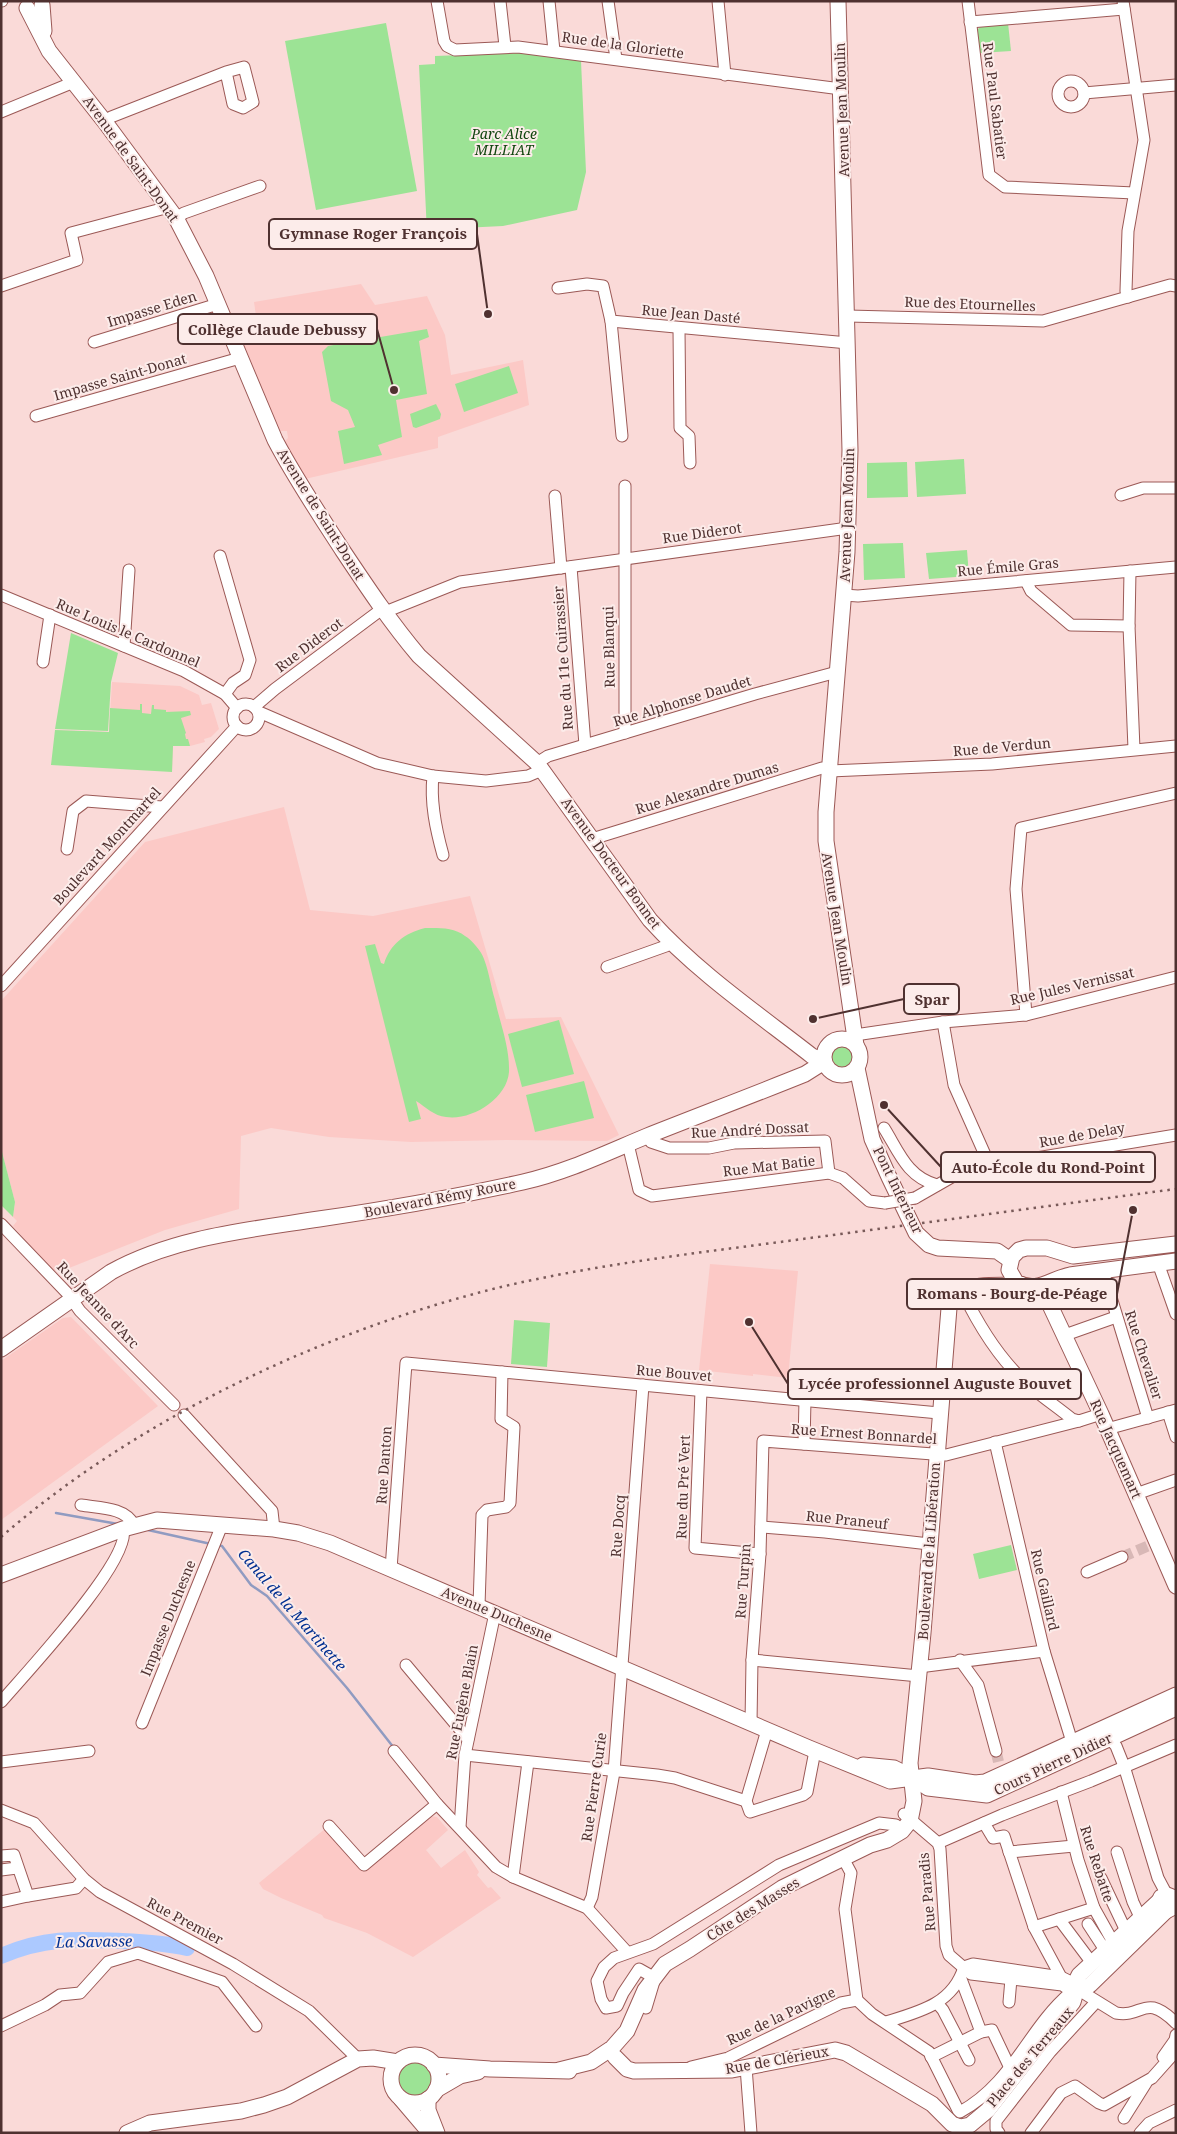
<svg xmlns="http://www.w3.org/2000/svg" width="1177" height="2134" font-family="'Noto Serif',serif">
  <style>
    .built { fill: #fcc9c6 }
    .green { fill: #9ce395 }
    .lines { fill: none; stroke-linecap: round; stroke-linejoin: round }
    .stream { stroke: #909bc1; stroke-width: 2.5 }
    .river { stroke: #acc9ff; stroke-width: 16 }
    .street-tunnel { stroke: #d8b8b6; stroke-width: 11; stroke-dasharray: 11 5.5; stroke-linecap: butt }
    .street-casing { stroke: #9b5956; stroke-width: 13 }
    .secondary-casing { stroke: #9b5956; stroke-width: 17 }
    .street { stroke: #fff; stroke-width: 11 }
    .secondary { stroke: #fff; stroke-width: 15 }
    .rail { stroke: #795a59; stroke-width: 2.5; stroke-dasharray: 2.5 5; stroke-linecap: butt }
    .street-bridge-casing { stroke: #9b5956; stroke-width: 13; stroke-linecap: butt }
    .street-bridge { stroke: #fff; stroke-width: 11 }
    .labels { text-anchor: middle; stroke-width: 4; stroke-linejoin: round; paint-order: stroke }
    .street-label { font-size: 14px; fill: #4f3130; stroke: #fcecea }
    .park-label { font-size: 14px; font-style: italic; fill: #12460f; stroke: #fcecea }
    .water-label { font-size: 15px; font-style: italic; fill: #012f91; stroke: #fcecea }
    .leader { fill: none; stroke: #4f3130; stroke-width: 2 }
    .callout-dot { fill: #4f3130; stroke: #fcecea; stroke-width: 2 }
    .callout { fill: #fcecea; stroke: #4f3130; stroke-width: 2 }
    .callout-label { font-size: 15px; text-anchor: middle; font-weight: bold; fill: #4f3130 }
  </style>
  <rect width="100%" height="100%" fill="#fadad8"/>
  <g class="built">
    <polygon points="361,284 375,305 427,296 445,335 451,375 523,360 529,405 438,437 438,448 305,479 284,442 288,438 287,431 279,431 242,346 245,329 249,324 257,323 254,302"/>
    <polygon points="112,682 180,686 199,695 202,705 211,703 219,729 211,737 204,739 205,742 190,746 173,745 172,772 55,730 109,732"/>
    <polygon points="284,807 310,910 373,916 470,896 506,1019 561,1017 619,1135 607,1141 506,1140 411,1142 329,1137 271,1128 241,1136 239,1209 165,1230 64,1270 57,1271 51,1269 13,1226 17,1221 13,1217 15,1202 1,1148 1,1001 145,842"/>
    <polygon points="710,1264 798,1271 788,1378 753,1374 753,1376 699,1370"/>
    <polygon points="71,1317 158,1406 1,1520 1,1361 63,1318"/>
    <polygon points="429,1816 437,1817 448,1830 426,1850 441,1868 465,1850 479,1872 477,1875 488,1888 491,1887 501,1898 413,1957 367,1933 324,1918 322,1915 281,1898 263,1889 259,1883 326,1828 364,1869"/>
  </g>
  <g class="green">
    <polygon points="386,23 417,191 316,210 285,41"/>
    <polygon points="1008,23 1011,51 980,53 977,30 981,26"/>
    <polygon points="520,53 581,61 586,172 577,210 503,226 462,228 427,233 419,65 435,64 435,56"/>
    <polygon points="427,329 429,337 419,341 427,394 396,400 402,437 378,445 382,455 344,464 338,431 355,427 348,410 331,401 322,352 328,346"/>
    <polygon points="509,366 518,393 464,412 455,384"/>
    <polygon points="436,404 441,414 440,419 416,428 413,427 410,414"/>
    <polygon points="964,459 966,494 917,497 915,462"/>
    <polygon points="907,462 908,497 867,498 867,463"/>
    <polygon points="903,543 905,578 864,580 863,544"/>
    <polygon points="967,550 969,576 929,579 926,553"/>
    <polygon points="71,633 118,653 111,682 108,731 55,729"/>
    <polygon points="140,704 142,704 142,713 151,714 152,705 154,705 154,709 166,710 166,712 190,711 191,715 181,718 186,733 185,734 186,739 188,739 190,746 173,746 172,772 51,765 55,730 109,732 110,708 140,710"/>
    <path d="M425,928C438,928 454,927 465,936C472,940 482,952 484,959C489,972 491,987 495,1000C500,1023 510,1048 509,1072C507,1099 471,1121 446,1117C434,1116 426,1107 416,1101L421,1119L409,1122L365,946L375,944L381,963L384,964C390,944 405,933 425,928Z"/>
    <polygon points="559,1020 574,1074 522,1087 508,1034"/>
    <circle cx="842" cy="1057" r="11"/>
    <polygon points="584,1081 594,1118 535,1132 526,1095"/>
    <polygon points="1,1148 15,1202 13,1217 1,1205"/>
    <polygon points="514,1320 550,1323 547,1367 511,1364"/>
    <polygon points="1011,1545 1017,1570 979,1579 973,1554"/>
    <circle cx="416" cy="2079" r="17"/>
  </g>
  <g class="lines">
    <g class="stream">
      <polyline points="56,1513 118,1524"/>
      <polyline points="148,1530 211,1544"/>
      <polyline points="216,1545 222,1546 251,1585 267,1596 347,1688 394,1748"/>
    </g>
    <path class="river" d="M1,1956C45,1937 76,1939 122,1941C145,1942 165,1943 187,1948"/>
    <g class="street-tunnel">
      <polyline points="1122,1557 1148,1546"/>
      <polyline points="996,1751 999,1764"/>
    </g>
    <defs>
      <g id="street">
        <polyline points="1,1 2,1"/>
        <polyline points="437,1 444,41 447,46 455,50 518,47 841,89"/>
        <polyline points="500,1 505,46"/>
        <polyline points="549,1 554,51"/>
        <polyline points="608,1 616,59"/>
        <polyline points="718,1 725,75"/>
        <polyline points="968,1 989,175 1005,187 1134,193"/>
        <polyline points="1123,1 1144,140 1128,231 1126,291 1128,297"/>
        <polyline points="970,22 1124,9"/>
        <circle cx="1071" cy="94" r="13"/>
        <polyline points="1084,93 1176,85"/>
        <polyline points="1,112 74,82"/>
        <polyline points="105,122 111,117 226,72 244,67 253,102 243,108 233,104 226,72"/>
        <polyline points="176,218 184,213 260,186"/>
        <polyline points="1,286 77,260 71,233 169,207"/>
        <polyline points="558,288 587,284 603,286 611,321 848,343"/>
        <polyline points="848,316 1043,321 1170,285 1176,286"/>
        <polyline points="611,321 622,436"/>
        <polyline points="679,329 680,428 689,436 690,463"/>
        <polyline points="94,342 218,304"/>
        <polyline points="36,416 240,358"/>
        <polyline points="625,486 625,733"/>
        <polyline points="1121,495 1143,488 1176,488"/>
        <polyline points="555,496 561,568"/>
        <polyline points="220,556 250,660 245,675 233,683 225,694"/>
        <polyline points="571,567 585,745"/>
        <polyline points="1130,571 1129,626 1134,749"/>
        <polyline points="1026,581 1031,591 1071,625 1129,626"/>
        <polyline points="1,595 184,671 225,694 237,708"/>
        <polyline points="844,595 858,596 1176,567"/>
        <polyline points="385,612 460,582 848,528"/>
        <polyline points="124,646 129,570"/>
        <polyline points="43,662 50,615"/>
        <circle cx="246" cy="717" r="13"/>
        <polyline points="254,707 275,689 382,609"/>
        <polyline points="259,712 377,763 433,776 486,781 528,776 542,770"/>
        <polyline points="537,763 548,756 755,694 837,672"/>
        <polyline points="830,771 992,764 1176,746"/>
        <path d="M433,776C430,803 436,830 443,855"/>
        <polyline points="592,839 822,768 830,768"/>
        <polyline points="67,849 73,811 86,801 162,807"/>
        <polyline points="607,967 666,946 671,943"/>
        <polyline points="1,986 237,726"/>
        <polyline points="1026,1015 1016,889 1021,828 1176,793"/>
        <polyline points="943,1022 954,1085 990,1166"/>
        <polyline points="855,1035 943,1022 1026,1015 1176,977"/>
        <path d="M884,1128C899,1152 907,1177 937,1185"/>
        <polyline points="648,1136 651,1142 669,1148 709,1148 734,1143 825,1141 829,1173"/>
        <polyline points="628,1144 639,1190 652,1196 829,1173 843,1178 869,1201 885,1203"/>
        <polyline points="915,1198 964,1170 1176,1135"/>
        <polyline points="1,1224 68,1294 80,1311 174,1405"/>
        <polyline points="1158,1263 1176,1314"/>
        <polyline points="1103,1271 1148,1418"/>
        <path d="M962,1291C977,1322 996,1354 1021,1378C1036,1393 1055,1405 1072,1419L1079,1421L1101,1414"/>
        <polyline points="1065,1335 1116,1317"/>
        <polyline points="701,1391 695,1548 760,1554"/>
        <polyline points="1168,1412 1176,1437"/>
        <polyline points="184,1415 272,1511 274,1529"/>
        <polyline points="1107,1429 1176,1410"/>
        <polyline points="995,1442 1044,1651 1072,1742"/>
        <polyline points="804,1444 805,1400"/>
        <polyline points="1136,1494 1176,1480"/>
        <path d="M81,1505C99,1508 125,1507 134,1525"/>
        <polyline points="761,1527 825,1532 929,1544"/>
        <polyline points="391,1569 406,1363 939,1413"/>
        <polyline points="1087,1572 1122,1557"/>
        <polyline points="479,1606 482,1515 487,1510 506,1507 510,1503 514,1427 501,1419 502,1372"/>
        <polyline points="752,1660 919,1676"/>
        <polyline points="960,1660 978,1685 996,1751"/>
        <polyline points="406,1665 468,1739"/>
        <polyline points="919,1667 1044,1651"/>
        <path d="M1,1702C24,1675 133,1559 123,1529"/>
        <polyline points="142,1723 222,1525"/>
        <polyline points="751,1723 752,1660 760,1554 763,1441 946,1455 1079,1421"/>
        <polyline points="767,1730 746,1801 750,1812 803,1795 807,1792 815,1751"/>
        <polyline points="1109,1738 1116,1746 1124,1766 1158,1878 1167,1895"/>
        <polyline points="394,1751 437,1804"/>
        <polyline points="465,1755 657,1775 675,1778 746,1801"/>
        <polyline points="1,1762 89,1751"/>
        <polyline points="1061,1792 1078,1860 1094,1908 1113,1942"/>
        <polyline points="1,1810 34,1823 84,1879 100,1892 233,1964 309,2011 358,2059"/>
        <polyline points="904,1814 938,1843 940,1849 946,1946 949,1955 971,1974 1062,1985 1068,1989"/>
        <polyline points="984,1823 993,1838 1004,1836 1034,1927 1061,1977 1071,1982"/>
        <polyline points="329,1826 364,1865 437,1804 496,1867 513,1877 587,1908 627,1952"/>
        <polyline points="460,1827 465,1755 495,1613"/>
        <polyline points="938,1843 1002,1815 1091,1781 1176,1745"/>
        <polyline points="1009,1852 1074,1846"/>
        <polyline points="1117,1852 1133,1902 1140,1917"/>
        <polyline points="1,1856 14,1855 28,1896 76,1888 84,1879"/>
        <polyline points="843,1858 851,1873 845,1909 857,2000"/>
        <polyline points="1,1870 17,1868"/>
        <polyline points="513,1877 528,1762"/>
        <polyline points="1101,1878 1126,1931"/>
        <polyline points="1,1902 28,1896"/>
        <polyline points="587,1908 592,1897 614,1772 643,1385"/>
        <polyline points="1059,1919 1092,1963"/>
        <polyline points="1088,1924 1105,1950"/>
        <polyline points="1034,1927 1094,1908"/>
        <polyline points="964,1967 973,1964 1061,1977"/>
        <polyline points="961,1979 981,2032"/>
        <path d="M1082,1992L1116,2013C1144,2018 1144,1992 1176,2023"/>
        <path d="M857,2000L872,2014L929,2052L958,2110L960,2112C1013,2083 1028,2029 1070,1993"/>
        <polyline points="1009,2002 1011,1979"/>
        <polyline points="937,2003 943,2010 969,2060"/>
        <polyline points="646,2008 655,1978 639,1969 623,1993 617,2006 606,2008 601,1999 597,1981 604,1967 614,1958 653,1944 779,1865 879,1823 896,1825"/>
        <path d="M886,2022C919,2012 953,2004 964,1967"/>
        <polyline points="1,2026 45,2005 60,1995 80,1993 108,1962 138,1953 222,1982 256,2026"/>
        <polyline points="931,2057 981,2032 992,2030 1010,2068"/>
        <polyline points="1163,2057 1175,2040 1176,2035"/>
        <polyline points="691,2067 728,2058 841,2003 857,2000"/>
        <polyline points="746,2067 751,2133"/>
        <polyline points="1124,2118 1146,2083"/>
        <polyline points="999,2133 996,2129 996,2121 1050,2052 1096,2002"/>
        <polyline points="1031,2133 1061,2093 1075,2086 1099,2103 1104,2105 1152,2078 1176,2051"/>
        <polyline points="1140,2133 1149,2123 1176,2110"/>
      </g>
      <g id="secondary">
        <polyline points="838,1 850,450 847,552 826,812 826,841 856,1045"/>
        <polyline points="42,5 44,31"/>
        <path d="M27,8L49,51L105,122L176,218L206,276L275,440C295,478 319,514 343,551C367,587 391,623 419,656L537,763L650,920C697,972 757,1013 812,1056L823,1060"/>
        <circle cx="842" cy="1057" r="18"/>
        <polyline points="857,1068 872,1139 889,1177 916,1233 929,1245 938,1248 997,1251 1010,1260"/>
        <path d="M1176,1244L1073,1256L1047,1248H1026L1019,1250L1012,1257L1009,1270L1016,1282C1037,1294 1050,1279 1070,1275L1176,1261"/>
        <polyline points="1041,1286 1101,1414 1176,1586"/>
        <path d="M1,1349L111,1272C174,1237 249,1230 319,1219C388,1209 456,1197 523,1182C567,1172 606,1153 647,1136C700,1115 753,1095 805,1074L824,1062"/>
        <polyline points="1,1575 123,1529 157,1520 274,1529 298,1533 330,1543 809,1748 890,1781 928,1776 975,1783 985,1782 1176,1695"/>
        <polyline points="863,1765 894,1768 912,1777 928,1788 987,1795 1176,1708"/>
        <polyline points="1174,1902 1172,1897 1167,1895 1161,1897 1158,1904 1160,1908 1166,1911 1172,1908 1176,1901"/>
        <polyline points="1076,1981 1079,1975 1158,1902"/>
        <polyline points="1083,1989 1090,1985 1166,1911"/>
        <circle cx="415" cy="2079" r="24"/>
        <polyline points="615,2057 627,2069 634,2071 732,2070 835,2050 846,2053 868,2066 932,2104 952,2124 960,2127 970,2125 988,2110 1073,2002 1075,1995"/>
        <polyline points="434,2065 490,2069 569,2071"/>
        <path d="M559,2070L591,2062L612,2048L627,2031L645,1990L665,1964L690,1949L782,1888L870,1845L887,1840L902,1831L910,1821L914,1801L910,1763L923,1633L949,1308C952,1303 953,1297 958,1294C971,1282 1004,1286 1022,1285"/>
        <polyline points="436,2090 460,2076 478,2072"/>
        <polyline points="401,2099 430,2133"/>
        <polyline points="428,2099 428,2110 437,2133"/>
        <polyline points="127,2133 150,2123 241,2111 264,2105 287,2097 358,2059 373,2058 398,2062"/>
      </g>
    </defs>
    <use href="#street" class="street-casing"/>
    <use href="#secondary" class="secondary-casing"/>
    <use href="#street" class="street"/>
    <use href="#secondary" class="secondary"/>
    <path class="rail" d="M1,1537C138,1418 325,1330 501,1287C602,1263 707,1252 810,1238C932,1222 1054,1205 1176,1189"/>
    <defs>
      <polyline id="street-bridge" points="885,1203 915,1198"/>
    </defs>
    <use href="#street-bridge" class="street-bridge-casing"/>
    <use href="#street-bridge" class="street-bridge"/>
  </g>
  <g class="labels">
    <g class="street-label">
      <text transform="translate(623 45) rotate(8)" y="5">Rue de la Gloriette</text>
      <text transform="translate(995 101) rotate(83)" y="5">Rue Paul Sabatier</text>
      <text transform="translate(842 110) rotate(-92)" y="5">Avenue Jean Moulin</text>
      <text transform="translate(131 159) rotate(54)" y="5">Avenue de Saint-Donat</text>
      <text transform="translate(970 304) rotate(2)" y="5">Rue des Etournelles</text>
      <text transform="translate(152 309) rotate(-17)" y="5">Impasse Eden</text>
      <text transform="translate(691 314) rotate(5)" y="5">Rue Jean Dasté</text>
      <text transform="translate(120 377) rotate(-16)" y="5">Impasse Saint-Donat</text>
      <text transform="translate(321 514) rotate(58)" y="5">Avenue de Saint-Donat</text>
      <text transform="translate(847 515) rotate(-88)" y="5">Avenue Jean Moulin</text>
      <text transform="translate(702 533) rotate(-8)" y="5">Rue Diderot</text>
      <text transform="translate(1008 567) rotate(-5)" y="5">Rue Émile Gras</text>
      <text transform="translate(128 633) rotate(23)" y="5">Rue Louis le Cardonnel</text>
      <text transform="translate(309 645) rotate(-37)" y="5">Rue Diderot</text>
      <text transform="translate(609 647) rotate(-91)" y="5">Rue Blanqui</text>
      <text transform="translate(563 658) rotate(-94)" y="5">Rue du 11e Cuirassier</text>
      <text transform="translate(682 701) rotate(-17)" y="5">Rue Alphonse Daudet</text>
      <text transform="translate(1002 747) rotate(-5)" y="5">Rue de Verdun</text>
      <text transform="translate(707 788) rotate(-17)" y="5">Rue Alexandre Dumas</text>
      <text transform="translate(107 846) rotate(-48)" y="5">Boulevard Montmartel</text>
      <text transform="translate(611 863) rotate(54)" y="5">Avenue Docteur Bonnet</text>
      <text transform="translate(837 919) rotate(81)" y="5">Avenue Jean Moulin</text>
      <text transform="translate(1072 986) rotate(-13)" y="5">Rue Jules Vernissat</text>
      <text transform="translate(750 1130) rotate(-3)" y="5">Rue André Dossat</text>
      <text transform="translate(1082 1135) rotate(-10)" y="5">Rue de Delay</text>
      <text transform="translate(769 1166) rotate(-7)" y="5">Rue Mat Batie</text>
      <text transform="translate(898 1190) rotate(64)" y="5">Pont Inferieur</text>
      <text transform="translate(440 1198) rotate(-11)" y="5">Boulevard Rémy Roure</text>
      <text transform="translate(98 1305) rotate(47)" y="5">Rue Jeanne d'Arc</text>
      <text transform="translate(1144 1355) rotate(72)" y="5">Rue Chevalier</text>
      <text transform="translate(674 1373) rotate(5)" y="5">Rue Bouvet</text>
      <text transform="translate(864 1434) rotate(4)" y="5">Rue Ernest Bonnardel</text>
      <text transform="translate(1116 1449) rotate(66)" y="5">Rue Jacquemart</text>
      <text transform="translate(384 1465) rotate(-86)" y="5">Rue Danton</text>
      <text transform="translate(683 1487) rotate(-88)" y="5">Rue du Pré Vert</text>
      <text transform="translate(847 1520) rotate(6)" y="5">Rue Praneuf</text>
      <text transform="translate(618 1526) rotate(-86)" y="5">Rue Docq</text>
      <text transform="translate(929 1551) rotate(-86)" y="5">Boulevard de la Libération</text>
      <text transform="translate(743 1581) rotate(-86)" y="5">Rue Turpin</text>
      <text transform="translate(1045 1590) rotate(77)" y="5">Rue Gaillard</text>
      <text transform="translate(497 1614) rotate(23)" y="5">Avenue Duchesne</text>
      <text transform="translate(168 1618) rotate(-68)" y="5">Impasse Duchesne</text>
      <text transform="translate(462 1702) rotate(-79)" y="5">Rue Eugène Blain</text>
      <text transform="translate(1053 1764) rotate(-25)" y="5">Cours Pierre Didier</text>
      <text transform="translate(594 1787) rotate(-82)" y="5">Rue Pierre Curie</text>
      <text transform="translate(1097 1864) rotate(72)" y="5">Rue Rebatte</text>
      <text transform="translate(927 1892) rotate(-95)" y="5">Rue Paradis</text>
      <text transform="translate(753 1909) rotate(-32)" y="5">Côte des Masses</text>
      <text transform="translate(185 1921) rotate(28)" y="5">Rue Premier</text>
      <text transform="translate(781 2016) rotate(-25)" y="5">Rue de la Pavigne</text>
      <text transform="translate(1030 2057) rotate(-50)" y="5">Place des Terreaux</text>
      <text transform="translate(777 2060) rotate(-10)" y="5">Rue de Clérieux</text>
    </g>
    <g class="park-label">
      <text x="504" y="139">Parc Alice<tspan x="504" dy="16">MILLIAT</tspan></text>
    </g>
    <g class="water-label">
      <text transform="translate(292 1610) rotate(49)" y="5">Canal de la Martinette</text>
      <text transform="translate(94 1942) rotate(-1)" y="5">La Savasse</text>
    </g>
  </g>
  <path class="leader" d="M488 314L477 234M394 390L377 329M813 1019L904 999M884 1105L941 1167M1133 1210L1117 1294M749 1322L788 1384"/>
  <g class="callout-dot">
    <circle cx="488" cy="314" r="5"/>
    <circle cx="394" cy="390" r="5"/>
    <circle cx="813" cy="1019" r="5"/>
    <circle cx="884" cy="1105" r="5"/>
    <circle cx="1133" cy="1210" r="5"/>
    <circle cx="749" cy="1322" r="5"/>
  </g>
  <g class="callout">
    <rect x="269" y="219" width="208" height="30" rx="5"/>
    <rect x="178" y="314" width="199" height="30" rx="5"/>
    <rect x="904" y="984" width="55" height="30" rx="5"/>
    <rect x="941" y="1152" width="214" height="30" rx="5"/>
    <rect x="907" y="1279" width="210" height="30" rx="5"/>
    <rect x="788" y="1369" width="293" height="30" rx="5"/>
  </g>
  <g class="callout-label">
    <text x="373" y="239">Gymnase Roger François</text>
    <text x="277" y="335">Collège Claude Debussy</text>
    <text x="932" y="1005">Spar</text>
    <text x="1048" y="1173">Auto-École du Rond-Point</text>
    <text x="1012" y="1299">Romans - Bourg-de-Péage</text>
    <text x="935" y="1389">Lycée professionnel Auguste Bouvet</text>
  </g>
  <rect width="1177" height="2134" fill="none" stroke="#4f3130" stroke-width="5"/>
</svg>
